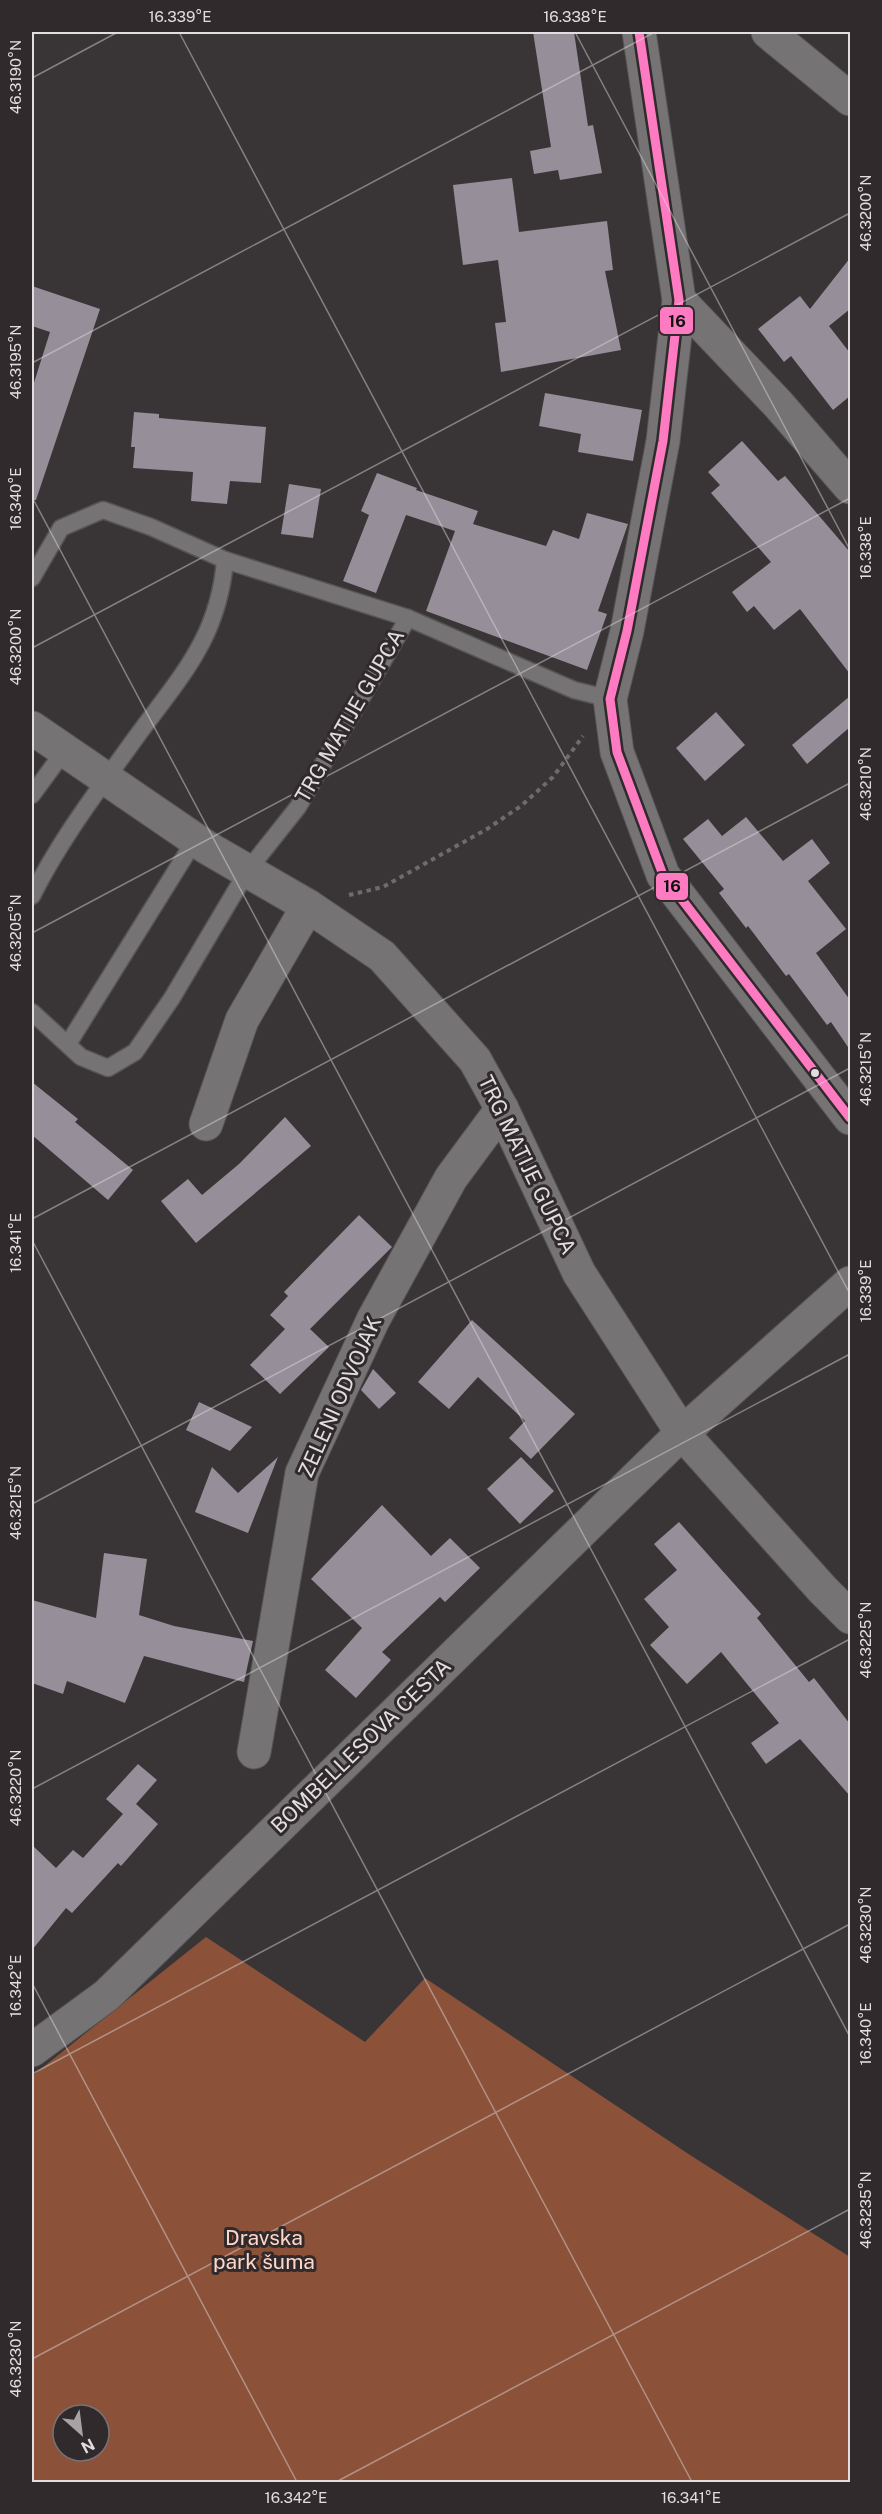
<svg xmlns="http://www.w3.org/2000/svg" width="882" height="2514" font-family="'Public Sans',sans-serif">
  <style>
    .forest { fill: #8b5239; fill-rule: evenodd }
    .building { fill: #968e98 }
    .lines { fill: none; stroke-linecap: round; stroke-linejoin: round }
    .service-casing { stroke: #575455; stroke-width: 19 }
    .minor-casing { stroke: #575455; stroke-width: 35 }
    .tertiary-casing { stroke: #575455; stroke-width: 35 }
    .path { stroke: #6e6b6d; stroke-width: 4; stroke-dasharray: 4.5 4.5; stroke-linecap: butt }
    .service { stroke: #757374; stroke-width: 16 }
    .minor { stroke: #757374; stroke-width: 33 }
    .tertiary { stroke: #757374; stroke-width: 33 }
    .bus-1-casing { stroke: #302a2d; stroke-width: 14 }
    .bus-1 { stroke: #fe7ac1; stroke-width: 9 }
    .ticks { fill: none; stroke: #e2dee0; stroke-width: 1.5; stroke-opacity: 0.45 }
    .bus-dot { fill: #e2dee0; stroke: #302a2d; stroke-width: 2 }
    .labels { text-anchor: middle; stroke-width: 6; stroke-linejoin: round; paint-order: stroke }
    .street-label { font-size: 21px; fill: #e2dee0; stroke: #302a2d }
    .park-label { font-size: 21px; fill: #ffd7c6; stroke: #302a2d }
    .line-badge { stroke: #302a2d; stroke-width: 2 }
    .pale-badge-label { font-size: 16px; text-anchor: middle; font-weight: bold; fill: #111 }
    .neatline { fill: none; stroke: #e2dee0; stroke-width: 2 }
    .ticks-label { font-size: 15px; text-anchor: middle; fill: #e2dee0 }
  </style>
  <rect width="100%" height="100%" fill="#393537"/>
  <path class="forest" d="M206,1937L365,2042L425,1978L690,2155L850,2257V2482H32V2076ZM63,2415H99V2451H63Z"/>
  <g class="building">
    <polygon points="533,32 574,32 588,126 593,125 602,173 560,180 558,170 534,174 530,151 551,147"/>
    <polygon points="512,178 519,232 607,221 613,270 605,271 621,350 501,372 495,323 506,322 498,260 463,265 453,185"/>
    <polygon points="850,258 850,309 829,326 850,353 850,396 833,410 791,356 784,362 758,329 800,296 810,309"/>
    <polygon points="32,286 100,309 36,500 32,500 32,389 50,332 32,326"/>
    <polygon points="545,393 642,410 633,461 578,452 581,434 539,426"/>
    <polygon points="134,412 159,414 159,418 266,427 261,483 230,481 227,504 191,501 193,472 133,468 135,447 131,447"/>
    <polygon points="742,441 778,481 785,476 850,552 850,674 800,609 774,630 754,606 747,612 732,592 771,562 711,493 720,485 708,472"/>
    <polygon points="377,473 417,488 416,490 478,511 473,524 546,546 553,530 579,539 587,513 628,524 598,611 607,614 587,670 426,611 455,531 406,515 376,593 343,581 369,515 361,511"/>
    <polygon points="289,484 321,489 313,538 281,534"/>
    <polygon points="850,696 850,727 807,764 792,745"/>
    <polygon points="716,712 745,745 705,781 676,748"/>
    <polygon points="746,817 783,861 812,839 830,863 808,881 846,929 816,953 850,1000 850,1050 831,1022 827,1025 789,974 786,976 748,926 746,928 719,893 724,889 683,839 708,819 722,836"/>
    <polygon points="32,1082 78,1119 75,1122 133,1170 108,1200 32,1135"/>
    <polygon points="285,1117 311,1146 196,1243 161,1201 188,1179 202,1195 239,1164"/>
    <polygon points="359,1215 392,1247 310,1329 329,1347 280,1394 250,1365 285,1329 270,1315 288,1296 284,1292"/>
    <polygon points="472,1320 575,1414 531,1459 509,1438 525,1421 478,1377 449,1409 418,1382"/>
    <polygon points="373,1369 396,1393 379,1409 361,1390"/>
    <polygon points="199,1402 252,1427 230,1451 186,1430"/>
    <polygon points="278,1457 248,1533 195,1512 212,1467 238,1493"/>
    <polygon points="521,1457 554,1491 520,1524 487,1489"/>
    <polygon points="382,1505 431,1556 450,1538 480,1568 445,1602 440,1597 382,1652 391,1660 356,1698 325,1670 362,1628 311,1579"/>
    <polygon points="679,1522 761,1614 757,1618 809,1682 814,1678 850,1724 850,1796 800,1739 766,1764 751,1743 779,1723 721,1652 687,1684 650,1645 669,1627 644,1599 677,1570 654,1544"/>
    <polygon points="104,1553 147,1559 139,1615 174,1626 253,1641 244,1682 144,1656 125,1703 67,1681 63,1694 32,1683 32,1600 96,1618"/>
    <polygon points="138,1764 157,1780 136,1804 158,1824 121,1866 118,1863 72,1913 66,1908 32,1950 32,1845 56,1868 73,1850 83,1858 123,1814 106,1799"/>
  </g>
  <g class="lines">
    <defs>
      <g id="service">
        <polyline points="32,578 61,528 103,510 151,527 225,560"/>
        <polyline points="32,795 65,750"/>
        <path d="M32,896C61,838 99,789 137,736C181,676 219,637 225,560L408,618L574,690L610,699"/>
        <polyline points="32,1012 81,1057 108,1068 135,1052 172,998 248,870 298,807 408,618"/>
        <polyline points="68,1044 195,840"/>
      </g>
      <g id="minor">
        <polyline points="768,32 850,99"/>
        <polyline points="679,300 778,404 850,487"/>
        <polyline points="32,728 206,847 308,906 382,956 475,1060 502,1109 579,1273 682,1433"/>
        <polyline points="206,1124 242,1020 308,906"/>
        <polyline points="254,1752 302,1473 373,1320 451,1178 502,1109"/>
      </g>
      <g id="tertiary">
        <polyline points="639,32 679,300 663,441 627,631 610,699 617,752 663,875 850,1118"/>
        <polyline points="682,1433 823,1590 850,1617"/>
        <polyline points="32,2050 107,1995 682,1433 850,1283"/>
      </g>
    </defs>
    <use href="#service" class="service-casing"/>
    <use href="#minor" class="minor-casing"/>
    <use href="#tertiary" class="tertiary-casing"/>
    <polyline class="path" points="349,895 383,887 487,829 521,806 553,777 583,736"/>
    <use href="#service" class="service"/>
    <use href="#minor" class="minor"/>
    <use href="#tertiary" class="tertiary"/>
    <defs>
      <polyline id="bus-1" points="639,32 679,300 663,441 627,631 610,699 617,752 663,875 850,1118"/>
    </defs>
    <use href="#bus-1" class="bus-1-casing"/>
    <use href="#bus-1" class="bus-1"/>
  </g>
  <path class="ticks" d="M179,32L850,1294M575,32L850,550M32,78L118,32M32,363L655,32M32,497L850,2037M32,648L850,213M32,933L850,498M32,1219L850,783M32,1240L692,2482M32,1504L850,1068M32,1789L850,1354M32,1983L297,2482M32,2074L850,1639M32,2359L850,1924M336,2482L850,2209"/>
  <circle class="bus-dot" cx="815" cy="1073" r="5"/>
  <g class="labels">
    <g class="street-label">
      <text transform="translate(350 716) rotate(-60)" y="7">TRG MATIJE GUPCA</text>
      <text transform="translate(527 1165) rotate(64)" y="7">TRG MATIJE GUPCA</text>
      <text transform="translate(340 1397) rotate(-66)" y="7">ZELENI ODVOJAK</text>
      <text transform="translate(361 1746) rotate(-44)" y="7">BOMBELLESOVA CESTA</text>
    </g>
    <g class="park-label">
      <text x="264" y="2245">Dravska<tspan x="264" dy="24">park šuma</tspan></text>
    </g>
  </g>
  <g class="line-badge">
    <rect x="659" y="306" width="35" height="29" rx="6" fill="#fe7ac1"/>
    <rect x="655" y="872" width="34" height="29" rx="6" fill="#fe7ac1"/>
  </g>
  <g class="pale-badge-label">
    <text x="677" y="327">16</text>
    <text x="672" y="892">16</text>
  </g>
  <rect width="882" height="2514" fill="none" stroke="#302a2d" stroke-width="66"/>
  <g transform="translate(81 2433) rotate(152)"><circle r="28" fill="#302a2d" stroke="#777275" stroke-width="1.5"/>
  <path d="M0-4.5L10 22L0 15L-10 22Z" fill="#a7a3a5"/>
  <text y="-9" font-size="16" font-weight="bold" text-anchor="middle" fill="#e2dee0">N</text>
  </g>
  <rect x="33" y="33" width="816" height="2448" class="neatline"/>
  <g class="ticks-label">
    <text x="180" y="22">16.339°E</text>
    <text x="575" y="22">16.338°E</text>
    <text transform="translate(16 77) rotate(-90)" y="5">46.3190°N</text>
    <text transform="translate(866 213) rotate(-90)" y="5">46.3200°N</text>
    <text transform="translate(16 362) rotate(-90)" y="5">46.3195°N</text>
    <text transform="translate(16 499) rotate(-90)" y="5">16.340°E</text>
    <text transform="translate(866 548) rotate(-90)" y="5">16.338°E</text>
    <text transform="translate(16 647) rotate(-90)" y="5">46.3200°N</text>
    <text transform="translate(866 784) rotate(-90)" y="5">46.3210°N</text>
    <text transform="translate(16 933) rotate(-90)" y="5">46.3205°N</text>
    <text transform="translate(866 1069) rotate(-90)" y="5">46.3215°N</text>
    <text transform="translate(16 1243) rotate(-90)" y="5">16.341°E</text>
    <text transform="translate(866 1291) rotate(-90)" y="5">16.339°E</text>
    <text transform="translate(16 1503) rotate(-90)" y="5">46.3215°N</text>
    <text transform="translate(866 1640) rotate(-90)" y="5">46.3225°N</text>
    <text transform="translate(16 1788) rotate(-90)" y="5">46.3220°N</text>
    <text transform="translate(866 1925) rotate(-90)" y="5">46.3230°N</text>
    <text transform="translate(16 1986) rotate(-90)" y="5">16.342°E</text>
    <text transform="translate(866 2034) rotate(-90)" y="5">16.340°E</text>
    <text transform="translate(866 2210) rotate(-90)" y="5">46.3235°N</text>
    <text transform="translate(16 2359) rotate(-90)" y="5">46.3230°N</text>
    <text x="296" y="2503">16.342°E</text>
    <text x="691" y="2503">16.341°E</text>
  </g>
</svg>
